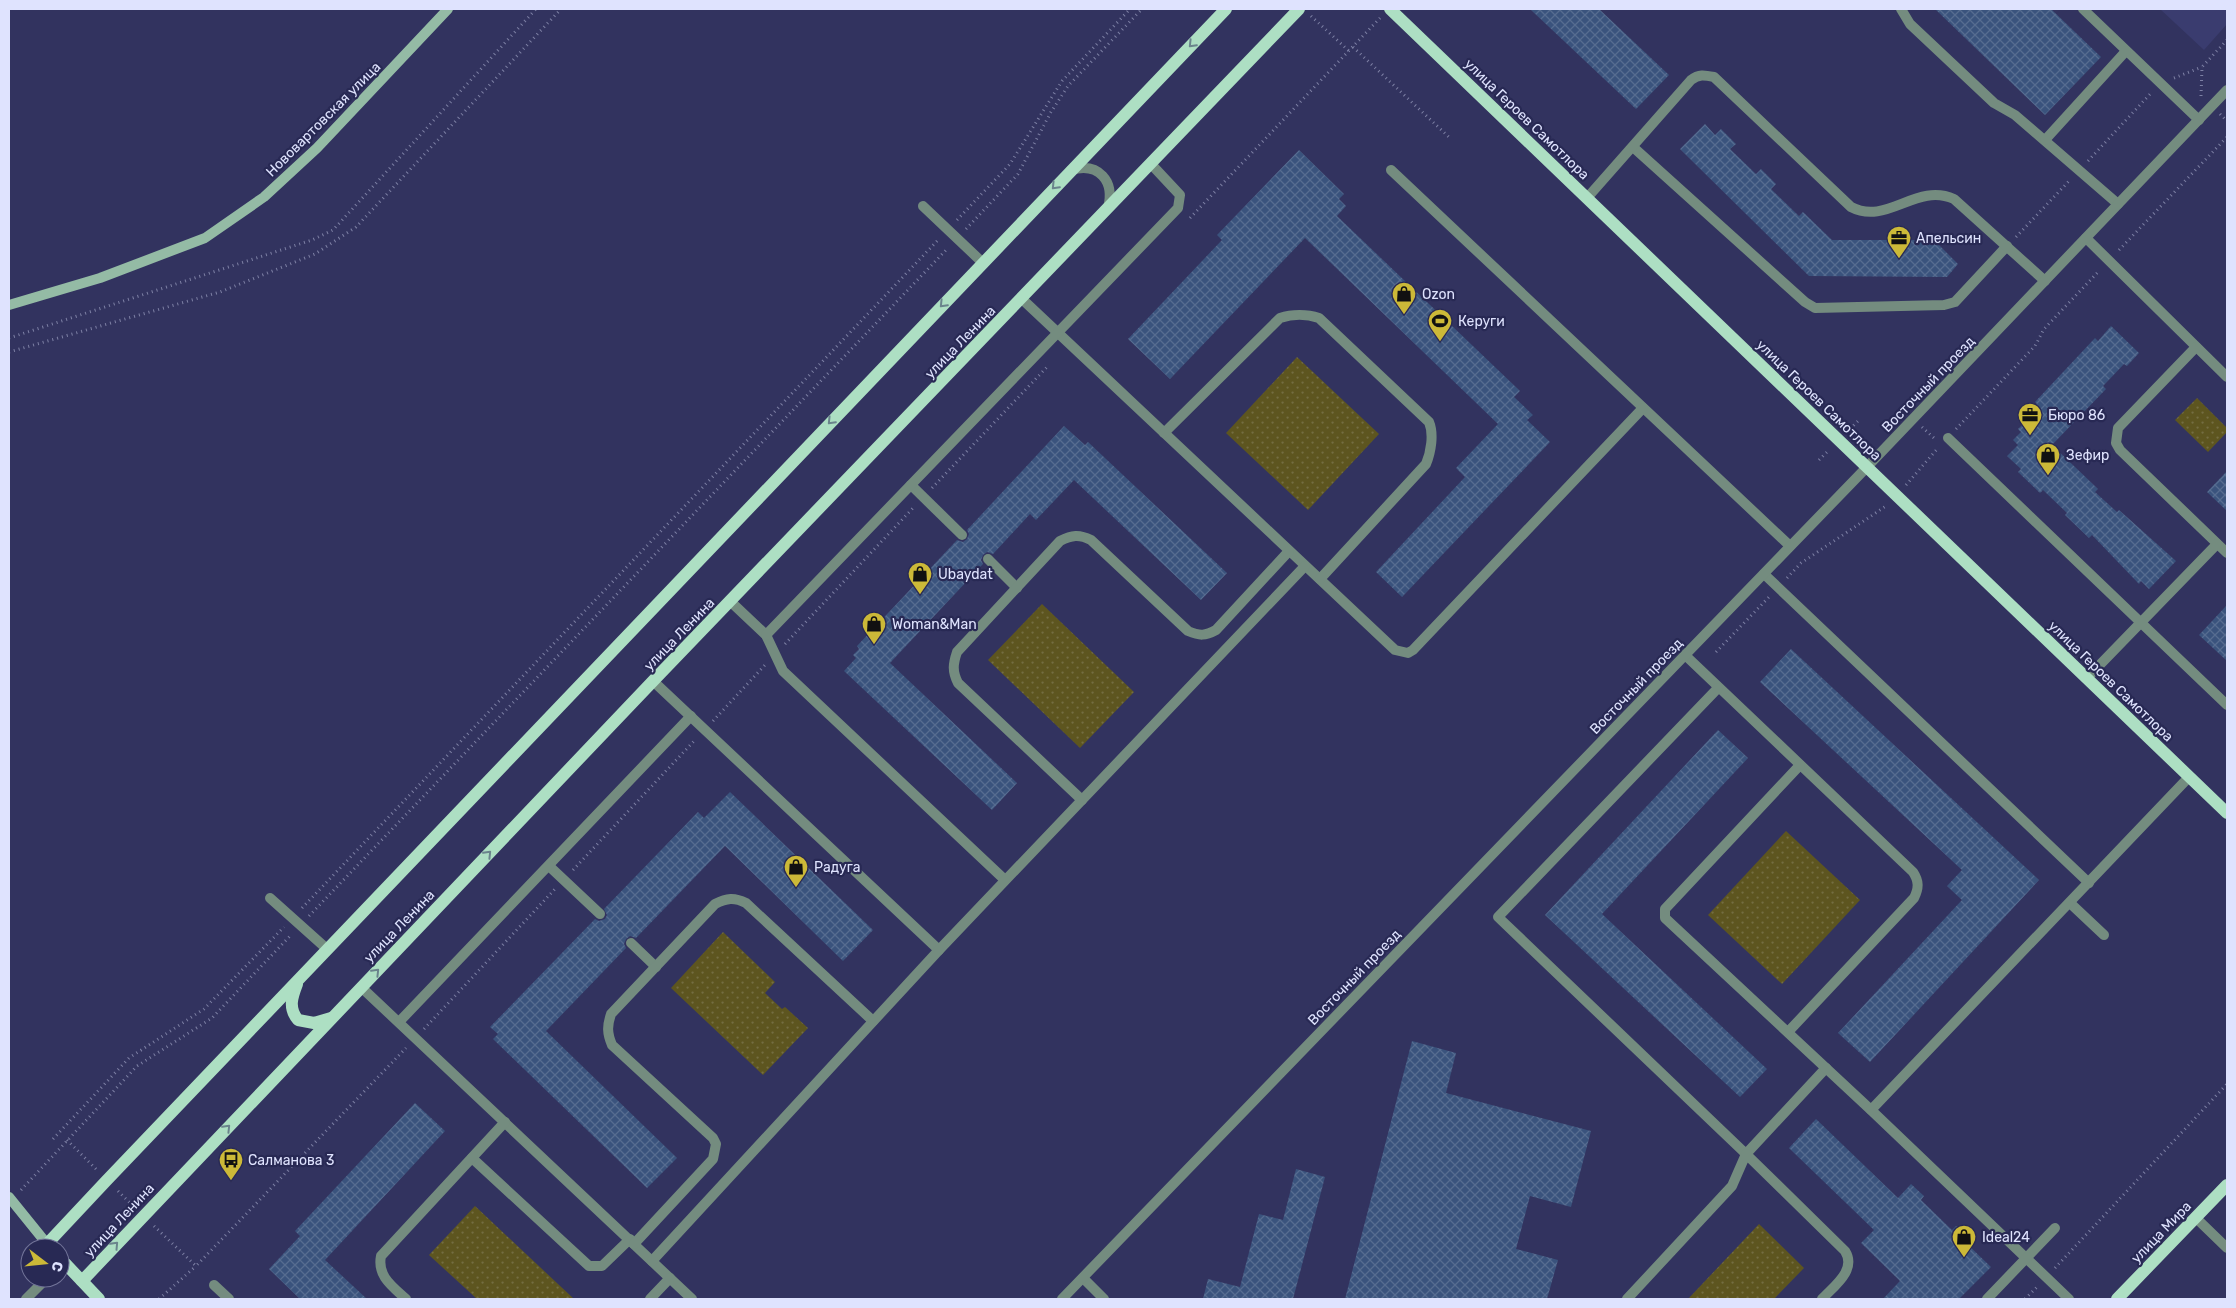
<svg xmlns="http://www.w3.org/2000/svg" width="2236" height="1308" font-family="Rubik,sans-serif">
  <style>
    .built { fill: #3a3c6f }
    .park { fill: url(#park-dots) }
    .building { fill: url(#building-cross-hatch) }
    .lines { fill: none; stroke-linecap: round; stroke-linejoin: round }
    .path { stroke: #7e81a5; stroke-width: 3; stroke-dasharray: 1 4; stroke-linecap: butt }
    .service { stroke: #748c7f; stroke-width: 10 }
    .minor { stroke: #748c7f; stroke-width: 10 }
    .secondary { stroke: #94bba5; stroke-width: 10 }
    .primary { stroke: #addfc3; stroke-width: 12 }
    .oneway { stroke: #6a848c }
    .labels { text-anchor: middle; stroke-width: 4.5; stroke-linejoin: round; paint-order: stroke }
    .street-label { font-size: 14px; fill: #dfe3fe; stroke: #282954 }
    .poi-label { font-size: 14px; fill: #dfe3fe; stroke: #282954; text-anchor: start }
  </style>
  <defs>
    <pattern id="park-dots" width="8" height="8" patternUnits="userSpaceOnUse" patternTransform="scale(1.25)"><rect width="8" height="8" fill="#5d551f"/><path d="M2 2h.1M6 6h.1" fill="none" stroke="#746d41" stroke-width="1.8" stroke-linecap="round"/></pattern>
    <pattern id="building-cross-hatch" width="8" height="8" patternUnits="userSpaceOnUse" patternTransform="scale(1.25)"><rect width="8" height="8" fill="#3a537d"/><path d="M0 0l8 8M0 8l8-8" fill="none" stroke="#566c90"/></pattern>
  </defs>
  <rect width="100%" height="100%" fill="#32335f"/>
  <polygon class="built" points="2160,9 2227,9 2227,24 2204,50"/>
  <g class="park">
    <polygon points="1297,357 1379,434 1308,510 1226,433"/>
    <polygon points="2197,398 2227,428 2227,432 2208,452 2175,420"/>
    <polygon points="1042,604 1134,692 1080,748 988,660"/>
    <polygon points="1786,831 1860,900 1782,984 1708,915"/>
    <polygon points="723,932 775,982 765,993 782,1009 785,1007 808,1028 763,1075 671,988"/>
    <polygon points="475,1206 574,1299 477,1299 429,1255"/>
    <polygon points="1759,1224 1804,1268 1774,1299 1688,1299"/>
  </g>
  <g class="building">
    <polygon points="1530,9 1599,9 1669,75 1636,109"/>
    <polygon points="1935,9 2051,9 2101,57 2045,115"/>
    <polygon points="1705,124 1715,135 1721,129 1736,144 1730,149 1756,174 1761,169 1776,184 1771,189 1799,216 1803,212 1832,240 1934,240 1958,264 1947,277 1809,276 1680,149"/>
    <polygon points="1299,150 1344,194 1339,199 1346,206 1337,216 1520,391 1514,397 1533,415 1527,420 1550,442 1402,597 1376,572 1465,477 1456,468 1498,424 1305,238 1170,379 1128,339 1222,240 1217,235"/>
    <polygon points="2111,326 2139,353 2127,366 2124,364 2103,386 2106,389 2052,445 2098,489 2095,492 2117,512 2119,510 2176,561 2149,589 2141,581 2139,584 2092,535 2089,538 2065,515 2067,513 2043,490 2040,493 2018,472 2021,469 2007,456 2018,445 2013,440 2021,432 2018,429 2030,417 2027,414 2037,404 2035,402 2095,338 2098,341"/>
    <polygon points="1064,426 1085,445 1088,442 1227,573 1201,600 1074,480 1036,520 1030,514 993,554 987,552 983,555 981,560 983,564 890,663 1017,783 992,810 844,671 856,658 853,655 859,649 857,646 957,540 963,542 967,539 969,534 967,530"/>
    <polygon points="2227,471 2227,511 2207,492"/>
    <polygon points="2227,605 2227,661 2199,635"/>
    <polygon points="1791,649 2039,880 1870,1062 1838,1033 1962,900 1947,886 1962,870 1760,682"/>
    <polygon points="1718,730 1748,758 1602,914 1767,1069 1740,1097 1545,915"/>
    <polygon points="730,792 873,930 843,961 725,846 636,938 630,936 626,939 624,944 626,948 546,1031 677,1158 647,1188 493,1039 498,1034 490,1027 595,919 599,921 605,919 607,915 604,909 698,812 704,818"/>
    <polygon points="1412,1041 1456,1053 1446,1093 1591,1131 1571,1207 1530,1196 1516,1249 1558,1260 1547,1299 1345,1299"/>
    <polygon points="415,1103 445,1131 325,1260 367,1299 300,1299 269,1269 300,1236 295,1231"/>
    <polygon points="1816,1119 1898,1198 1911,1184 1924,1196 1921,1200 1952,1230 1956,1226 1969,1239 1965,1242 1991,1267 1959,1299 1883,1299 1900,1281 1861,1243 1874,1230 1789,1148"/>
    <polygon points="1296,1169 1325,1177 1293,1299 1203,1299 1208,1279 1240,1287 1259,1214 1283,1220"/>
  </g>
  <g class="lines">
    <g class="path">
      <polyline points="1311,16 1349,51"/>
      <polyline points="1353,47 1451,139"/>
      <polyline points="2174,78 2202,67"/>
      <polyline points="2201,96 2202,67 2227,40"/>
      <polyline points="2220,114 2227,121"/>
      <polyline points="2088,161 2152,92"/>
      <polyline points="1190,218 1380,18"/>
      <polyline points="957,220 1010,164 1062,81 1130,9"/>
      <polyline points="966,229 1018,174 1051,112 1068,86 1142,9"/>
      <polyline points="2016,237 2070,180"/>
      <polyline points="2119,250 2227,137"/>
      <polyline points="9,338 312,240 333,230 536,9"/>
      <polyline points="9,352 220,292 315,254 356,227 561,9"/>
      <polyline points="1922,427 1934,438"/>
      <polyline points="1850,429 1860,419"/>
      <polyline points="1956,429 2035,346 2044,329 2099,271"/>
      <polyline points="1819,460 1829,450"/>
      <polyline points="1906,485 1938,448"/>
      <polyline points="932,488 1047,367"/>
      <polyline points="1787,578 1801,563 1886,506"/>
      <polyline points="785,644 914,507"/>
      <polyline points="1716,652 1769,597"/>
      <polyline points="713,721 765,665"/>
      <polyline points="573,870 695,740"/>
      <polyline points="302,908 939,239"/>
      <polyline points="309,916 948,248"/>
      <polyline points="424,1029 555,889"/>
      <polyline points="53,1139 129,1058 204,1009 284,927"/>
      <polyline points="67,1140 98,1171"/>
      <polyline points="21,1190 137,1066 212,1018 291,935"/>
      <polyline points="118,1191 133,1206"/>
      <polyline points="154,1226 196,1266 406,1048"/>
      <polyline points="2055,1268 2227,1084"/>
      <polyline points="159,1299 196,1266"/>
      <polyline points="2025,1299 2037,1287"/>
    </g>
    <g class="service">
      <polyline points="1901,9 1910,24 1994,103 2015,115 2118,204"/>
      <polyline points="2083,9 2199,120"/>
      <polyline points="2045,140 2126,51"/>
      <polyline points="1633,147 1805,302 1815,308 1944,305 1955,302 2007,246"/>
      <polyline points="1391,170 1790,546"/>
      <path d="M1587,198L1691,80C1699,74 1704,75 1714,77L1851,207C1887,226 1916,182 1954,199L2045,281"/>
      <polyline points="923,206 983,263"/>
      <polyline points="2086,238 2227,377"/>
      <polyline points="1022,299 1395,650 1408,653 1413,650 1643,408"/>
      <polyline points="2196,347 2118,428 2116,443 2120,450 2227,553"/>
      <path d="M1164,433L1280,318C1292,314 1307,314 1319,318L1429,422C1434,434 1431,452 1426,464L1320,579"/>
      <polyline points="1948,438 2227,705"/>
      <polyline points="911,485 962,535"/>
      <polyline points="988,559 1017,588"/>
      <polyline points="1764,574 2089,883"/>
      <polyline points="731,602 766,635 783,671 1005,880"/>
      <polyline points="766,635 1178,208 1180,195 1151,164"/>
      <path d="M1685,655L1913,872C1919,881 1919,888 1914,898L1788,1032"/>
      <polyline points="2087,678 2217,544"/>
      <polyline points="653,681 939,950"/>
      <polyline points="1718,688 1498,917 1746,1154 1826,1068"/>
      <polyline points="1800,765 1665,909 1665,918 1871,1110 2069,1299"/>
      <path d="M1082,800L958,683C952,671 953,664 957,652L1060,541C1072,535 1079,534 1091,540L1188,631C1200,636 1205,636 1216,630L1289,551"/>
      <polyline points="549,866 600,914"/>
      <polyline points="270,898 327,949"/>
      <polyline points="2070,903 2104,935"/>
      <polyline points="631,943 656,967"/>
      <polyline points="361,987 692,1299"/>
      <polyline points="399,1022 691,716"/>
      <polyline points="1871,1110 2189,777"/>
      <polyline points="472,1158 589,1266 602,1266 630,1239"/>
      <polyline points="2196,1218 2227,1248"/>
      <path d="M634,1244L713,1159L716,1144L713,1138L612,1045C607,1033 607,1026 611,1014L715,904C727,898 734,897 746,903L873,1021"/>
      <polyline points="652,1261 939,950 1305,566"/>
      <polyline points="1083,1278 1104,1299"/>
      <polyline points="214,1285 229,1299"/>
      <polyline points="26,1299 47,1278"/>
      <path d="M406,1299C392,1286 377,1276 381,1256L505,1122"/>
      <polyline points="650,1299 670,1278"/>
      <path d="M1627,1299L1732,1186L1746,1154L1845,1251C1857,1270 1834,1286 1822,1299"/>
      <polyline points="1987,1299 2055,1228"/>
    </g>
    <g class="minor">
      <path d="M1071,170C1099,162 1115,181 1108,208"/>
      <polyline points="1062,1299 1867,467 2227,90"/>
    </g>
    <g class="secondary">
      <polyline points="9,305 100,278 205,238 264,197 317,148 448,9"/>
      <polyline points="9,1197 47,1244"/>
    </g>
    <g class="primary">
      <polyline points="1390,9 2227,813"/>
      <path d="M297,984C292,997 288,1008 298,1020L314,1023L331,1018"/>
      <polyline points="51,1248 47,1244 107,1180 1226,9"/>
      <polyline points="60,1258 99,1299"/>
      <polyline points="82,1281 653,681 1299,9"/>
      <polyline points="2117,1299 2227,1185"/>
    </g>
  </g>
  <defs><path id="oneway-chevron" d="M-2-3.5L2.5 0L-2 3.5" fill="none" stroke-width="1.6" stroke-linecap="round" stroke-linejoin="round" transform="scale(1.25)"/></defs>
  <g class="oneway">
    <use href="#oneway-chevron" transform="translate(1192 44) rotate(134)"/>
    <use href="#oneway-chevron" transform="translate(1055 186) rotate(134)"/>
    <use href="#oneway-chevron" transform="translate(943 304) rotate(134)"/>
    <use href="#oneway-chevron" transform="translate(831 421) rotate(134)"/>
    <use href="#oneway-chevron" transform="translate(488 854) rotate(-46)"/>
    <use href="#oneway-chevron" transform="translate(376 972) rotate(-46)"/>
    <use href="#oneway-chevron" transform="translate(227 1128) rotate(-46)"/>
    <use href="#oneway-chevron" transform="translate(115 1245) rotate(-47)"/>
  </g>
  <defs>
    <symbol id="office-pin" viewBox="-11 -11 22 30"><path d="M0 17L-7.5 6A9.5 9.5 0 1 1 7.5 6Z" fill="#ccb938" stroke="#282954"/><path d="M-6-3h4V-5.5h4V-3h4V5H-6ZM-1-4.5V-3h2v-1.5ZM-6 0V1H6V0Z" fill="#111"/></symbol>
    <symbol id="shop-pin" viewBox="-11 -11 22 30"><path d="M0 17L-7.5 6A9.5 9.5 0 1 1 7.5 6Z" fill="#ccb938" stroke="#282954"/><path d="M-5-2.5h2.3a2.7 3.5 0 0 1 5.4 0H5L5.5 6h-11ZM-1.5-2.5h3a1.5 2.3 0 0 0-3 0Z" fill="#111"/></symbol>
    <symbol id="stadium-pin" viewBox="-11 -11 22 30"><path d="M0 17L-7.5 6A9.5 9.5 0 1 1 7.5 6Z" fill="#ccb938" stroke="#282954"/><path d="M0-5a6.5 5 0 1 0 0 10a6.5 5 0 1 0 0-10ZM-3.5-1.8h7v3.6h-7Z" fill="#111"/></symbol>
    <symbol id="bus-pin" viewBox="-11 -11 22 30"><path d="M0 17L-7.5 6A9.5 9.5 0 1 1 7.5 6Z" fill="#ccb938" stroke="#282954"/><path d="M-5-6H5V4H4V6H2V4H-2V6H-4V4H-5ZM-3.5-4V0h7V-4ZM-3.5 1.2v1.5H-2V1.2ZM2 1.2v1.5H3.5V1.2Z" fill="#111"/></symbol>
  </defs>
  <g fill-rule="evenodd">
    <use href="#office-pin" x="1885" y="224" width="28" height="38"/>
    <use href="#shop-pin" x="1390" y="280" width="28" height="38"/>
    <use href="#stadium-pin" x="1426" y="307" width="28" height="38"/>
    <use href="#office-pin" x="2016" y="401" width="28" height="38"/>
    <use href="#shop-pin" x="2034" y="441" width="28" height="38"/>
    <use href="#shop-pin" x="906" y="560" width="28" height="38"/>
    <use href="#shop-pin" x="860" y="610" width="28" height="38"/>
    <use href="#shop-pin" x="782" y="853" width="28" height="38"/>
    <use href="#bus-pin" x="217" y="1146" width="28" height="38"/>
    <use href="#shop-pin" x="1950" y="1223" width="28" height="38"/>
  </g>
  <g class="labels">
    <g class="street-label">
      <text transform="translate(323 119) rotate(-45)" y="5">Нововартовская улица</text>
      <text transform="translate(1527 119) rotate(44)" y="5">улица Героев Самотлора</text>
      <text transform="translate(960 342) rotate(-46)" y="5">улица Ленина</text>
      <text transform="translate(1928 384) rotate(-46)" y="5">Восточный проезд</text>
      <text transform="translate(1819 400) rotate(44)" y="5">улица Героев Самотлора</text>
      <text transform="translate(679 634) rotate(-46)" y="5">улица Ленина</text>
      <text transform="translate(2111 681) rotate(44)" y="5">улица Героев Самотлора</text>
      <text transform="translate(1636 686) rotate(-46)" y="5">Восточный проезд</text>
      <text transform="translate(399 926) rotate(-46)" y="5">улица Ленина</text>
      <text transform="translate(1354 977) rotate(-46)" y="5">Восточный проезд</text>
      <text transform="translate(119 1220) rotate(-47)" y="5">улица Ленина</text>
      <text transform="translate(2161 1232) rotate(-46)" y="5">улица Мира</text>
    </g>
    <g class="poi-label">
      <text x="1916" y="243">Апельсин</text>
      <text x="1422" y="299">Ozon</text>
      <text x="1458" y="326">Керуги</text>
      <text x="2048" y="420">Бюро 86</text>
      <text x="2066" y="460">Зефир</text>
      <text x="938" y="579">Ubaydat</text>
      <text x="892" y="629">Woman&amp;Man</text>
      <text x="814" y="872">Радуга</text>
      <text x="248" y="1165">Салманова 3</text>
      <text x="1982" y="1242">Ideal24</text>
    </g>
  </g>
  <rect width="2236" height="1308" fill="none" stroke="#dfe3fe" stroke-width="20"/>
  <g transform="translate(45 1263) rotate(106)"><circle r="24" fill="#282954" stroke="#717398"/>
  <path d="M0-4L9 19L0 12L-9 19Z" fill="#ccb938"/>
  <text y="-8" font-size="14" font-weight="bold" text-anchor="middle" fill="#dfe3fe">С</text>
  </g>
</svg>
